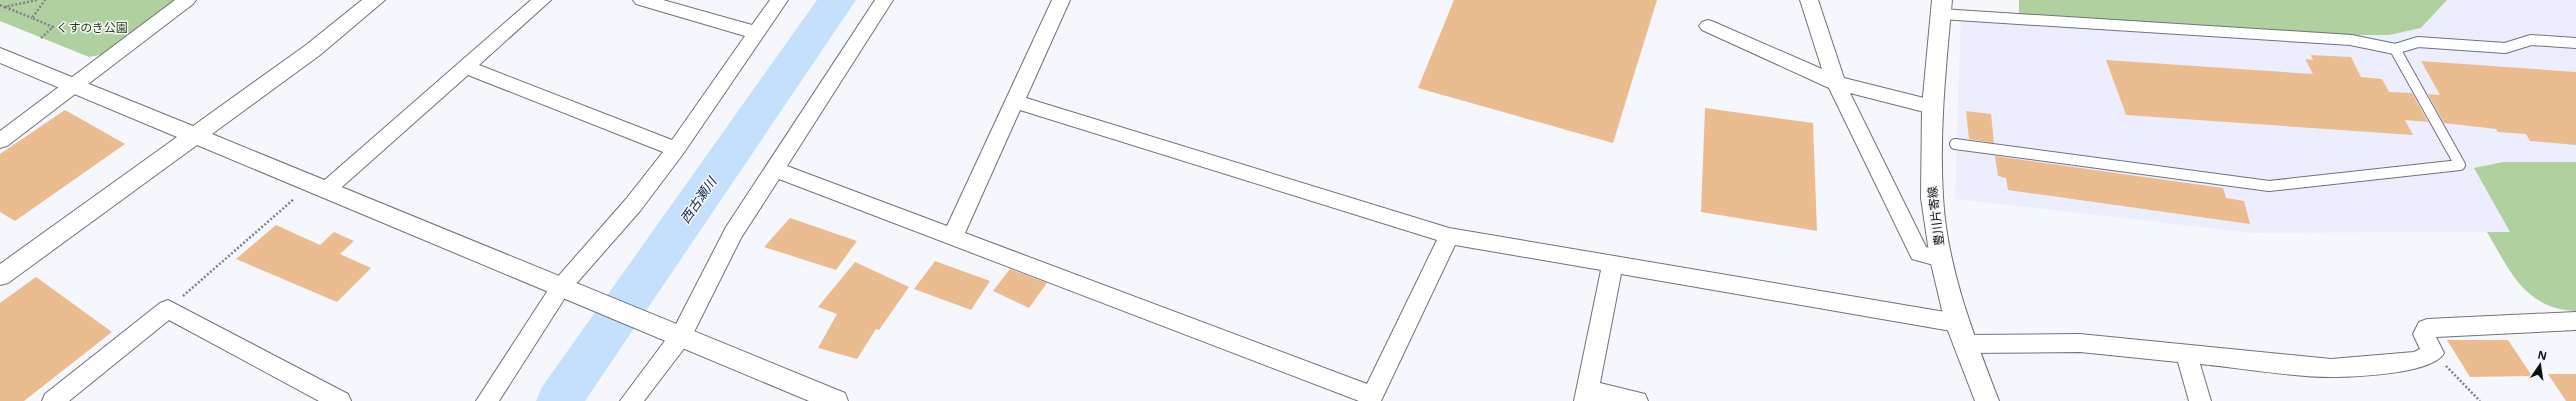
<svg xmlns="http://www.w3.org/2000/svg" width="2576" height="401" font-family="'Noto Sans','Noto Sans JP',sans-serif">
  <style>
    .built { fill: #eceefd }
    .green { fill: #b0d0a0 }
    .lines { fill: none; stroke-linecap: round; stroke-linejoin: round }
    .river { fill: #c5e0fc; fill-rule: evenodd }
    .building { fill: #ebbc90 }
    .lane-casing { stroke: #70727b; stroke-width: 12 }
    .street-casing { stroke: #70727b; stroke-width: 2 }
    .secondary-casing { stroke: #70727b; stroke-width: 2 }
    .path { stroke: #818287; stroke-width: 2.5; stroke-dasharray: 2 2; stroke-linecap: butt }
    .lane { stroke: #fff; stroke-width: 10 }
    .street { fill: #fff; fill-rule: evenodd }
    .secondary { fill: #fff; fill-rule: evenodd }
    .labels { text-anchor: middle; stroke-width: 3; stroke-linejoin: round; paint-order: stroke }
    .park-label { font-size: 12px; fill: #22420c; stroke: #f6f7fd }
    .street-label { font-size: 12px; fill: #0f1013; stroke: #f6f7fd }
    .water-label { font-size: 13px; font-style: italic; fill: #0b2c49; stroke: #f6f7fd }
  </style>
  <rect width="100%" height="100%" fill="#f6f7fd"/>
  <polygon class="built" points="2447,0 2576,0 2576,162 2503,162 2474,168 2510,232 2253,233 1955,199 1961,11 2351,35 2390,35 2422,28"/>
  <g class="green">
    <polygon points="0,0 179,0 105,54 89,57 0,21"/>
    <polygon points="2019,0 2447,0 2421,28 2389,35 2351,35 2019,14"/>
    <path d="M2503,162H2576V311C2525,309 2510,271 2487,232H2510L2474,168Z"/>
  </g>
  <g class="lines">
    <polygon class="river" points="817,0 856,0 585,401 536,401 542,387"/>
  </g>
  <g class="building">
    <polygon points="1454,0 1657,0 1613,143 1418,88"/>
    <polygon points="2311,55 2351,57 2361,77 2382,79 2389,92 2412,93 2428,122 2405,120 2413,135 2126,115 2106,60 2313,74 2305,59 2313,60"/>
    <polygon points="2421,61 2576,72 2576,145 2530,141 2526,134 2498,132 2496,129 2444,123 2428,94 2440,95"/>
    <polygon points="1705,108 1813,123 1817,231 1701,212"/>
    <polygon points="65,110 125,144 15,221 0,212 0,154"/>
    <polygon points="1966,111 1991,114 1994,143 1969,139"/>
    <polygon points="1995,156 2223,188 2226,198 2244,201 2250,224 2008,190 2006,178 1998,176"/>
    <polygon points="790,218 857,241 836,270 764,247"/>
    <polygon points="276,225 320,245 334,232 354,241 340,254 371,268 337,302 236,259"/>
    <polygon points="935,261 990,281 971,310 914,289"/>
    <polygon points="855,262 909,287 879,330 876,329 857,359 818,348 837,314 818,307"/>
    <polygon points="1010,269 1047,283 1029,308 993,291"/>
    <polygon points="36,277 112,332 24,401 0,401 0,303"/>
    <polygon points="2447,340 2508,340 2532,376 2470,377"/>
    <polygon points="2548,374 2576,374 2576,401 2566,401"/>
  </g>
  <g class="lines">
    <defs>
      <g id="lane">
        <polyline points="1941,14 2351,40 2395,49 2460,165 2269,186 1955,144"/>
        <polyline points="2395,49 2418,42 2505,48 2531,40 2576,43"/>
      </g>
      <g id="street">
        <polygon points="175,0 196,0 193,4 7,146 0,148 0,131"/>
        <polygon points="531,0 551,0 479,65 672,140 745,36 636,4 633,0 663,0 752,25 770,0 788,0 683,154 640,211 568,293 499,401 476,401 554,281 626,199 663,152 468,75 334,194 327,197 320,194 317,189 320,184"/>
        <path d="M875,0H893L787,166L947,226L1052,0H1070L1026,98L1449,228L1957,314L1965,317L1968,323L1965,329L1957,332L1621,274L1600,383L1645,394L1648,401H1574L1601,270L1455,245L1381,401H1359L779,179L741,238L689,342L644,401H620L673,330L726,227ZM1020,110L1437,240L1367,384L965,233Z"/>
        <polygon points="1800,0 1818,0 1844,78 1932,100 1939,102 1941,107 1939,112 1932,114 1850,93 1926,247 1948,253 1951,259 1948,265 1941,267 1912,259 1829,88 1702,30 1699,26 1702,22 1708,20 1714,22 1822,69"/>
        <polygon points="168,300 348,394 351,401 319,401 169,320 69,401 42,401 45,394 160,303"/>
        <path d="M2576,312V330L2436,337L2444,353C2433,374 2355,377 2331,377C2290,377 2242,368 2200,364L2211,401H2189L2178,362L2080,352L1964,353L1956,350L1953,344L1956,338L1964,335L2080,334L2331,359L2414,352L2420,349L2413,334L2419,322L2427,319Z"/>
      </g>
      <g id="secondary">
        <polygon points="362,0 385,0 320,55 212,134 845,393 848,401 809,401 197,145 8,283 0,285 0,264 177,137 0,63 0,48 193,126 306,45"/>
        <path d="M1932,0H1952C1946,66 1939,131 1943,197C1947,268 1974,336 1999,401H1975L1945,323L1930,259L1921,198L1922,107Z"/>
      </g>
    </defs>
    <use href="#lane" class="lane-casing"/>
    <use href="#street" class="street-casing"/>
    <use href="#secondary" class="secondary-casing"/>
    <g class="path">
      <polyline points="0,5 4,7 37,0"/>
      <polyline points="5,7 32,18"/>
      <polyline points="41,38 53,27 32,18 45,0"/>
      <polyline points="183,296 294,199"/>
      <polyline points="2446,366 2480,401"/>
    </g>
    <use href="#lane" class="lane"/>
    <use href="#street" class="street"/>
    <use href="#secondary" class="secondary"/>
  </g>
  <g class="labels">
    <g class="park-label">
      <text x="92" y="32">くすのき公園</text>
    </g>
    <g class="street-label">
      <text transform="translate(1936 216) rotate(-97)" y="4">豊川片寄線</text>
    </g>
    <g class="water-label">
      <text transform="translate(698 200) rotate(-55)" y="5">西古瀬川</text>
    </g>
  </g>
  <g transform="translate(2540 365) rotate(13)" stroke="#f6f7fd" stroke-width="3" paint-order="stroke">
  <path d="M0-3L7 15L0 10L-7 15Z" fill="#0f1013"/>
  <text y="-6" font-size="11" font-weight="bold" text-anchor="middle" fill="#0f1013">N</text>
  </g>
</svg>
